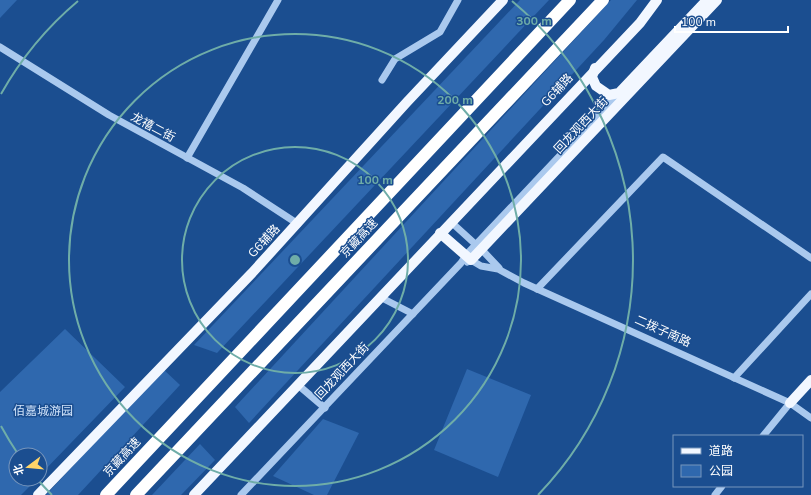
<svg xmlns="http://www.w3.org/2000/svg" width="811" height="495" font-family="'Nunito Sans','Noto Sans SC',sans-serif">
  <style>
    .green { fill: #2f68ae }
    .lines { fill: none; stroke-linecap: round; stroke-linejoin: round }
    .minor { stroke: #aac9ee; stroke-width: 7 }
    .major { stroke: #f2f7ff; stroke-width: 10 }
    .highway { stroke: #fff; stroke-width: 12 }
    .ring { fill: none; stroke: #6fada8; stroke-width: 2 }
    .labels { text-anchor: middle; stroke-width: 3; stroke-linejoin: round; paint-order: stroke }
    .street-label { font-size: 12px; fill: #fff; stroke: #1b4e90 }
    .park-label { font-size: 12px; fill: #d0e3fa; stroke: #1b4e90 }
    .centre { fill: #6fada8; stroke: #1b4e90; stroke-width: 2 }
    .ring-label { font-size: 12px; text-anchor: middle; font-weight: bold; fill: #6fada8; stroke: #1b4e90; stroke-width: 3; stroke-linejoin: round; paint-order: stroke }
  </style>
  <rect width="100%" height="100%" fill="#1b4e90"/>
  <g class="green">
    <polygon points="0,0 17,0 0,18"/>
    <polygon points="520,0 549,0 217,353 194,345"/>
    <polygon points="611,0 637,0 604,40 249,423 235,407"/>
    <polygon points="65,329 125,387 40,475 40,455 16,455 16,479 37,479 21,495 0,495 0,392"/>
    <polygon points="163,369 180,385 78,495 46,495"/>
    <polygon points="467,369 531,395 498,477 434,450"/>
    <polygon points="323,419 359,433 327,495 314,495 273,476"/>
    <polygon points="200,444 215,460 181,495 152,495"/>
  </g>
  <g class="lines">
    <g class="minor">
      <polyline points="0,47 109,115 243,188 298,224"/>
      <polyline points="382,80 395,59 440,32 458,0"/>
      <polyline points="187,158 278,0"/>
      <polyline points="451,222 484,252 499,268"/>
      <polyline points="467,262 471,260 481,266 498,269 524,283 790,403 811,418"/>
      <polyline points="537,289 663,157 811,258"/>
      <polyline points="380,297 413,314"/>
      <polyline points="734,378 811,294"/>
      <polyline points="298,385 325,408"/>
      <polyline points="763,436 790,403"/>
      <polyline points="241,495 461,263 466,255 619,93"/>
      <polyline points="715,495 722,486"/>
    </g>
    <g class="major">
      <polyline points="595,68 592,77 596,86 609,95 619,93 707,0"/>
      <polyline points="440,233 471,260 717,0"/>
      <polyline points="790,403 811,380"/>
      <polyline points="38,495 252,273 407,102 503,0"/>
      <polyline points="194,495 640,23 657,0"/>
    </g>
    <g class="highway">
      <polyline points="106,495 570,0"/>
      <polyline points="136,495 603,0"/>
    </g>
  </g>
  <g class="ring">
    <circle cx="295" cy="260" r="113"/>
    <circle cx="295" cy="260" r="226"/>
    <path d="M52 495A338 338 0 0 1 38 480M18 454A338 338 0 0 1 1 426M1 94A338 338 0 0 1 78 1M512 1A338 338 0 0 1 538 495"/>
  </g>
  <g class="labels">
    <g class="street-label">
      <text transform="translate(557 90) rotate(-47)" y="4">G6辅路</text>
      <text transform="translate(581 125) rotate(-47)" y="4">回龙观西大街</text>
      <text transform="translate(153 127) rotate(28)" y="4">龙禧二街</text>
      <text transform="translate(359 238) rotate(-47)" y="4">京藏高速</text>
      <text transform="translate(264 241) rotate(-47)" y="4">G6辅路</text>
      <text transform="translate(663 331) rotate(24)" y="4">二拨子南路</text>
      <text transform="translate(342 371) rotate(-47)" y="4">回龙观西大街</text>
      <text transform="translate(122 457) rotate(-47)" y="4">京藏高速</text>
    </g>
    <g class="park-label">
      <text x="43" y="415">佰嘉城游园</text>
    </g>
  </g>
  <circle cx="295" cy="260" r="6" class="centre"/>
  <g class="ring-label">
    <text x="534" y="25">300 m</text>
    <text x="455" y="104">200 m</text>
    <text x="375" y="184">100 m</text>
  </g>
  <rect x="673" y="435" width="130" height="52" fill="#1b4e90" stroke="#7695bc"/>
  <rect x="681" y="448" width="20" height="6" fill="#f2f7ff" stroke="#7695bc"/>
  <text x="709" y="455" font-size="12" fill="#ffffff">道路</text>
  <rect x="681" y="465" width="20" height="12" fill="#2f68ae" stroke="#7695bc"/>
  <text x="709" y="475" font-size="12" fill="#ffffff">公园</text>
  <g transform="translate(28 467) rotate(254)"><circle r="19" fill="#1b4e90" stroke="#7695bc"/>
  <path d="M0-3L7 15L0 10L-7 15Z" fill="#ffd468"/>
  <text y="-6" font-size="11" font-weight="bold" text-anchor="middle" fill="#ffffff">北</text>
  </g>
  <path d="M675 26v6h113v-6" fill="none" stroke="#ffffff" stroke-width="2"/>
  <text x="681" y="26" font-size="12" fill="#ffffff" stroke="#1b4e90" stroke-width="3" paint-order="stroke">100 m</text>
</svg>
